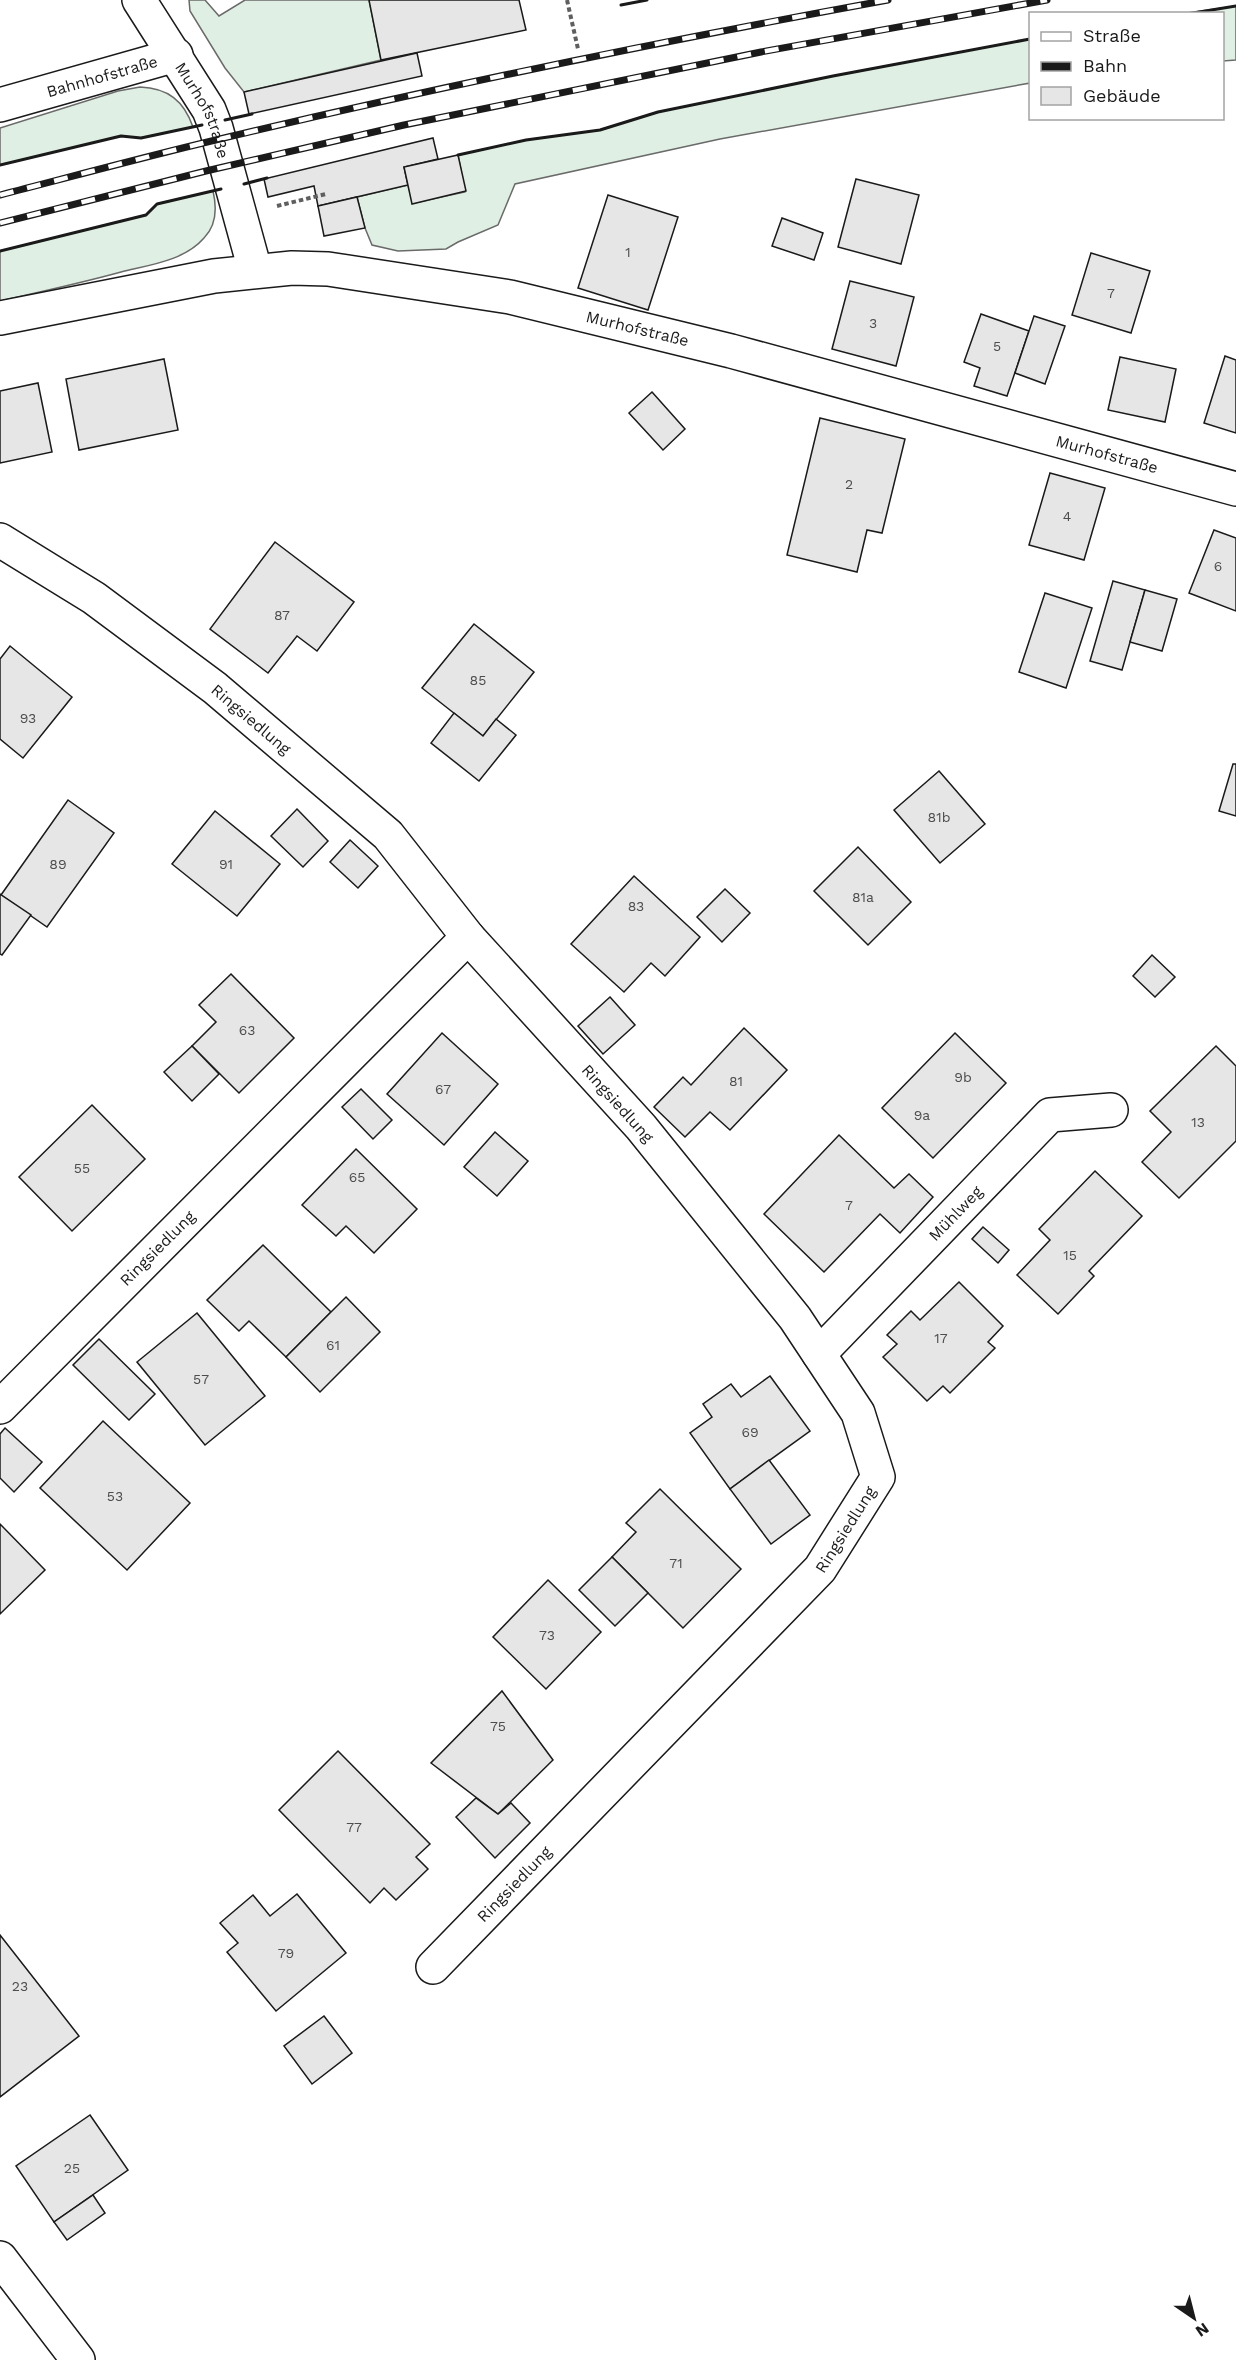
<svg xmlns="http://www.w3.org/2000/svg" width="1236" height="2360" font-family="'Work Sans',sans-serif">
  <style>
    .grass { fill: #e0efe3; stroke: #6a6a6a; stroke-width: 1.5 }
    .building { fill: #e6e6e6; stroke: #1a1a1a; stroke-width: 1.5 }
    .lines { fill: none; stroke-linecap: round; stroke-linejoin: round }
    .minor-casing { stroke: #1a1a1a; stroke-width: 36 }
    .path { stroke: #5f5f5f; stroke-width: 4; stroke-dasharray: 4.5 3; stroke-linecap: butt }
    .minor { stroke: #fff; stroke-width: 33 }
    .rail-casing { stroke: #1a1a1a; stroke-width: 7 }
    .rail { stroke: #fff; stroke-width: 4.5; stroke-dasharray: 14; stroke-linecap: butt }
    .wall { stroke: #1a1a1a; stroke-width: 3 }
    .labels { text-anchor: middle; stroke-width: 4.5; stroke-linejoin: round; paint-order: stroke }
    .number-label { font-size: 14px; fill: #4d4d4d }
    .street-label { font-size: 16px; fill: #1a1a1a; stroke: #fff }
  </style>
  <rect width="100%" height="100%" fill="#fff"/>
  <g class="grass">
    <polygon points="189,0 205,0 219,16 245,0 369,0 381,60 244,92 225,68 190,11"/>
    <polygon points="1236,6 1236,60 1223,61 1222,14 1187,13"/>
    <polygon points="1030,39 1030,83 720,139 515,184 498,225 458,242 446,249 398,251 372,245 365,228 357,197 408,185 413,203 465,192 458,155 526,140 600,130 658,112 833,76"/>
    <path d="M140,87C168,88 184,101 193,127L141,138L121,136L0,165V128L118,91Z"/>
    <path d="M213,191C217,208 217,225 204,238C184,261 149,265 121,272C81,283 40,292 0,301V251L146,215L157,204Z"/>
  </g>
  <g class="building">
    <polygon points="369,0 519,0 526,30 381,60"/>
    <polygon points="417,53 422,76 249,114 244,92"/>
    <polygon points="433,138 438,159 404,167 408,185 318,206 314,186 268,197 264,179"/>
    <polygon points="458,155 466,191 412,204 404,167"/>
    <polygon points="856,179 919,195 901,264 838,247"/>
    <polygon points="608,195 678,217 648,310 578,288"/>
    <polygon points="357,197 365,228 324,236 318,206"/>
    <polygon points="782,218 823,233 814,260 772,246"/>
    <polygon points="1091,253 1150,271 1131,333 1072,315"/>
    <polygon points="850,281 914,297 896,366 832,349"/>
    <polygon points="981,314 1029,331 1007,396 974,386 980,368 964,362"/>
    <polygon points="1034,316 1065,326 1045,384 1015,373"/>
    <polygon points="1225,356 1236,360 1236,433 1204,423"/>
    <polygon points="1120,357 1176,369 1165,422 1108,410"/>
    <polygon points="164,359 178,430 79,450 66,379"/>
    <polygon points="38,383 52,452 0,463 0,391"/>
    <polygon points="652,392 685,429 663,450 629,413"/>
    <polygon points="820,418 905,439 882,533 867,530 857,572 787,555"/>
    <polygon points="1050,473 1105,488 1084,560 1029,545"/>
    <polygon points="1214,530 1236,538 1236,611 1189,593"/>
    <polygon points="275,542 354,602 317,651 297,636 268,673 210,629"/>
    <polygon points="1113,581 1145,590 1122,670 1090,661"/>
    <polygon points="1145,590 1177,599 1162,651 1130,642"/>
    <polygon points="1045,593 1092,608 1066,688 1019,672"/>
    <polygon points="474,624 534,672 483,736 422,688"/>
    <polygon points="10,646 72,697 23,758 0,739 0,659"/>
    <polygon points="454,713 483,736 496,719 516,735 479,781 431,743"/>
    <polygon points="1233,764 1236,764 1236,816 1219,811"/>
    <polygon points="939,771 985,824 940,863 894,810"/>
    <polygon points="68,800 114,833 47,927 1,895"/>
    <polygon points="297,809 328,841 303,867 271,836"/>
    <polygon points="215,811 280,864 237,916 172,864"/>
    <polygon points="350,840 378,866 358,888 330,862"/>
    <polygon points="858,847 911,902 868,945 814,891"/>
    <polygon points="634,876 700,937 665,976 651,963 624,992 571,944"/>
    <polygon points="725,889 750,913 722,942 697,917"/>
    <polygon points="0,894 31,915 2,955 0,954"/>
    <polygon points="1152,955 1175,977 1155,997 1133,976"/>
    <polygon points="231,974 294,1038 239,1093 192,1046 216,1022 199,1005"/>
    <polygon points="610,997 635,1025 603,1054 578,1026"/>
    <polygon points="744,1028 787,1070 730,1130 710,1112 685,1137 654,1107 683,1077 691,1085"/>
    <polygon points="442,1033 498,1084 444,1145 387,1094"/>
    <polygon points="955,1033 1006,1083 933,1158 882,1108"/>
    <polygon points="192,1046 219,1074 192,1101 164,1072"/>
    <polygon points="1216,1046 1236,1066 1236,1141 1179,1198 1142,1162 1171,1132 1150,1111"/>
    <polygon points="361,1089 392,1120 373,1139 342,1107"/>
    <polygon points="92,1105 145,1159 72,1231 19,1177"/>
    <polygon points="495,1132 528,1161 497,1196 464,1167"/>
    <polygon points="839,1135 894,1188 909,1174 933,1197 900,1233 880,1214 824,1272 764,1214"/>
    <polygon points="356,1149 417,1209 374,1253 346,1226 336,1236 302,1205"/>
    <polygon points="1095,1171 1142,1216 1089,1271 1094,1276 1058,1314 1017,1275 1050,1240 1039,1229"/>
    <polygon points="983,1227 1009,1250 998,1263 972,1239"/>
    <polygon points="263,1245 331,1312 286,1357 249,1321 239,1331 207,1300"/>
    <polygon points="959,1282 1003,1326 988,1342 995,1348 950,1393 943,1386 927,1401 883,1357 897,1344 887,1335 911,1311 920,1320"/>
    <polygon points="346,1297 380,1332 320,1392 286,1357"/>
    <polygon points="197,1313 265,1396 205,1445 137,1362"/>
    <polygon points="99,1339 155,1394 129,1420 73,1365"/>
    <polygon points="770,1376 810,1431 730,1489 690,1433 712,1417 703,1404 731,1384 741,1397"/>
    <polygon points="103,1421 190,1503 127,1570 40,1488"/>
    <polygon points="5,1428 42,1462 14,1492 0,1478 0,1434"/>
    <polygon points="769,1460 810,1515 771,1544 730,1489"/>
    <polygon points="660,1489 741,1569 683,1628 612,1557 636,1532 626,1523"/>
    <polygon points="0,1524 45,1570 0,1614"/>
    <polygon points="612,1557 648,1593 615,1626 579,1590"/>
    <polygon points="548,1580 601,1632 546,1689 493,1637"/>
    <polygon points="502,1691 553,1760 498,1814 431,1763"/>
    <polygon points="338,1751 430,1844 416,1857 428,1869 396,1900 384,1888 370,1903 279,1810"/>
    <polygon points="476,1798 498,1814 511,1803 530,1823 495,1858 456,1817"/>
    <polygon points="297,1894 346,1953 276,2011 227,1952 238,1943 220,1923 253,1895 270,1916"/>
    <polygon points="0,1935 79,2036 0,2097"/>
    <polygon points="324,2016 352,2053 312,2084 284,2046"/>
    <polygon points="90,2115 128,2170 54,2222 16,2166"/>
    <polygon points="93,2195 105,2213 67,2240 54,2222"/>
  </g>
  <g class="lines">
    <defs>
      <g id="minor">
        <path id="s1" d="M139,0L209,110L216,128L255,270"/>
        <path id="s2" d="M0,105L176,55"/>
        <path id="s3" d="M0,318L214,276L292,268L328,269L510,297L731,351L1236,489"/>
        <path id="s4" d="M0,540L94,598L215,688L388,835L468,937L0,1407"/>
        <path id="s5" d="M819,1354L1050,1115L1111,1110"/>
        <path id="s6" d="M433,1967L820,1569L878,1477L858,1413L795,1318L641,1127L468,937"/>
        <polyline points="0,2258 78,2360"/>
      </g>
    </defs>
    <use href="#minor" class="minor-casing"/>
    <g class="path">
      <polyline points="567,0 578,49"/>
      <polyline points="277,206 326,194"/>
    </g>
    <use href="#minor" class="minor"/>
    <defs>
      <g id="rail">
        <path d="M0,195C66,178 133,160 199,144C427,89 657,42 888,0"/>
        <polyline points="0,223 206,171 404,125 761,52 1047,0"/>
      </g>
    </defs>
    <use href="#rail" class="rail-casing"/>
    <use href="#rail" class="rail"/>
    <g class="wall">
      <polyline points="621,5 647,0"/>
      <polyline points="1187,14 1236,6"/>
      <polyline points="225,120 252,114"/>
      <polyline points="458,155 526,140 600,130 658,112 833,76 1030,39"/>
      <polyline points="0,165 121,136 141,138 202,125"/>
      <polyline points="244,184 267,178"/>
      <polyline points="0,251 146,215 157,204 221,189"/>
    </g>
  </g>
  <g class="labels">
    <g class="number-label">
      <text x="628" y="257">1</text>
      <text x="1111" y="298">7</text>
      <text x="873" y="328">3</text>
      <text x="997" y="351">5</text>
      <text x="849" y="489">2</text>
      <text x="1067" y="521">4</text>
      <text x="1218" y="571">6</text>
      <text x="282" y="620">87</text>
      <text x="478" y="685">85</text>
      <text x="28" y="723">93</text>
      <text x="939" y="822">81b</text>
      <text x="58" y="869">89</text>
      <text x="226" y="869">91</text>
      <text x="863" y="902">81a</text>
      <text x="636" y="911">83</text>
      <text x="247" y="1035">63</text>
      <text x="963" y="1082">9b</text>
      <text x="736" y="1086">81</text>
      <text x="443" y="1094">67</text>
      <text x="922" y="1120">9a</text>
      <text x="1198" y="1127">13</text>
      <text x="82" y="1173">55</text>
      <text x="357" y="1182">65</text>
      <text x="849" y="1210">7</text>
      <text x="1070" y="1260">15</text>
      <text x="941" y="1343">17</text>
      <text x="333" y="1350">61</text>
      <text x="201" y="1384">57</text>
      <text x="750" y="1437">69</text>
      <text x="115" y="1501">53</text>
      <text x="676" y="1568">71</text>
      <text x="547" y="1640">73</text>
      <text x="498" y="1731">75</text>
      <text x="354" y="1832">77</text>
      <text x="286" y="1958">79</text>
      <text x="20" y="1991">23</text>
      <text x="72" y="2173">25</text>
    </g>
    <g class="street-label">
      <text dy="6" stroke="none"><textPath href="#s2" startOffset="106">Bahnhofstraße</textPath></text>
      <text dy="6" stroke="none"><textPath href="#s1" startOffset="128">Murhofstraße</textPath></text>
      <text dy="6" stroke="none"><textPath href="#s3" startOffset="648">Murhofstraße</textPath></text>
      <text dy="6" stroke="none"><textPath href="#s3" startOffset="1134">Murhofstraße</textPath></text>
      <text dy="6" stroke="none"><textPath href="#s4" startOffset="309">Ringsiedlung</textPath></text>
      <text transform="translate(618 1103) rotate(48)" y="6">Ringsiedlung</text>
      <text dy="6" stroke="none"><textPath href="#s5" startOffset="196">Mühlweg</textPath></text>
      <text transform="translate(157 1248) rotate(-45)" y="6">Ringsiedlung</text>
      <text dy="6" stroke="none"><textPath href="#s6" startOffset="602">Ringsiedlung</textPath></text>
      <text dy="6" stroke="none"><textPath href="#s6" startOffset="116">Ringsiedlung</textPath></text>
    </g>
  </g>
  <rect x="1029" y="12" width="195" height="108" fill="#ffffff" stroke="#a3a3a3" stroke-width="1.5"/>
  <rect x="1041" y="32" width="30" height="9" fill="#ffffff" stroke="#a3a3a3" stroke-width="1.5"/>
  <text x="1083" y="42" font-size="18" fill="#1a1a1a">Straße</text>
  <rect x="1041" y="62" width="30" height="9" fill="#1a1a1a" stroke="#a3a3a3" stroke-width="1.5"/>
  <text x="1083" y="72" font-size="18" fill="#1a1a1a">Bahn</text>
  <rect x="1041" y="87" width="30" height="18" fill="#e6e6e6" stroke="#a3a3a3" stroke-width="1.5"/>
  <text x="1083" y="102" font-size="18" fill="#1a1a1a">Gebäude</text>
  <g transform="translate(1194 2318) rotate(145)" stroke="#ffffff" stroke-width="4.5" paint-order="stroke">
  <path d="M0-4.5L10 22L0 15L-10 22Z" fill="#1a1a1a"/>
  <text y="-9" font-size="16" font-weight="bold" text-anchor="middle" fill="#1a1a1a">N</text>
  </g>
</svg>
